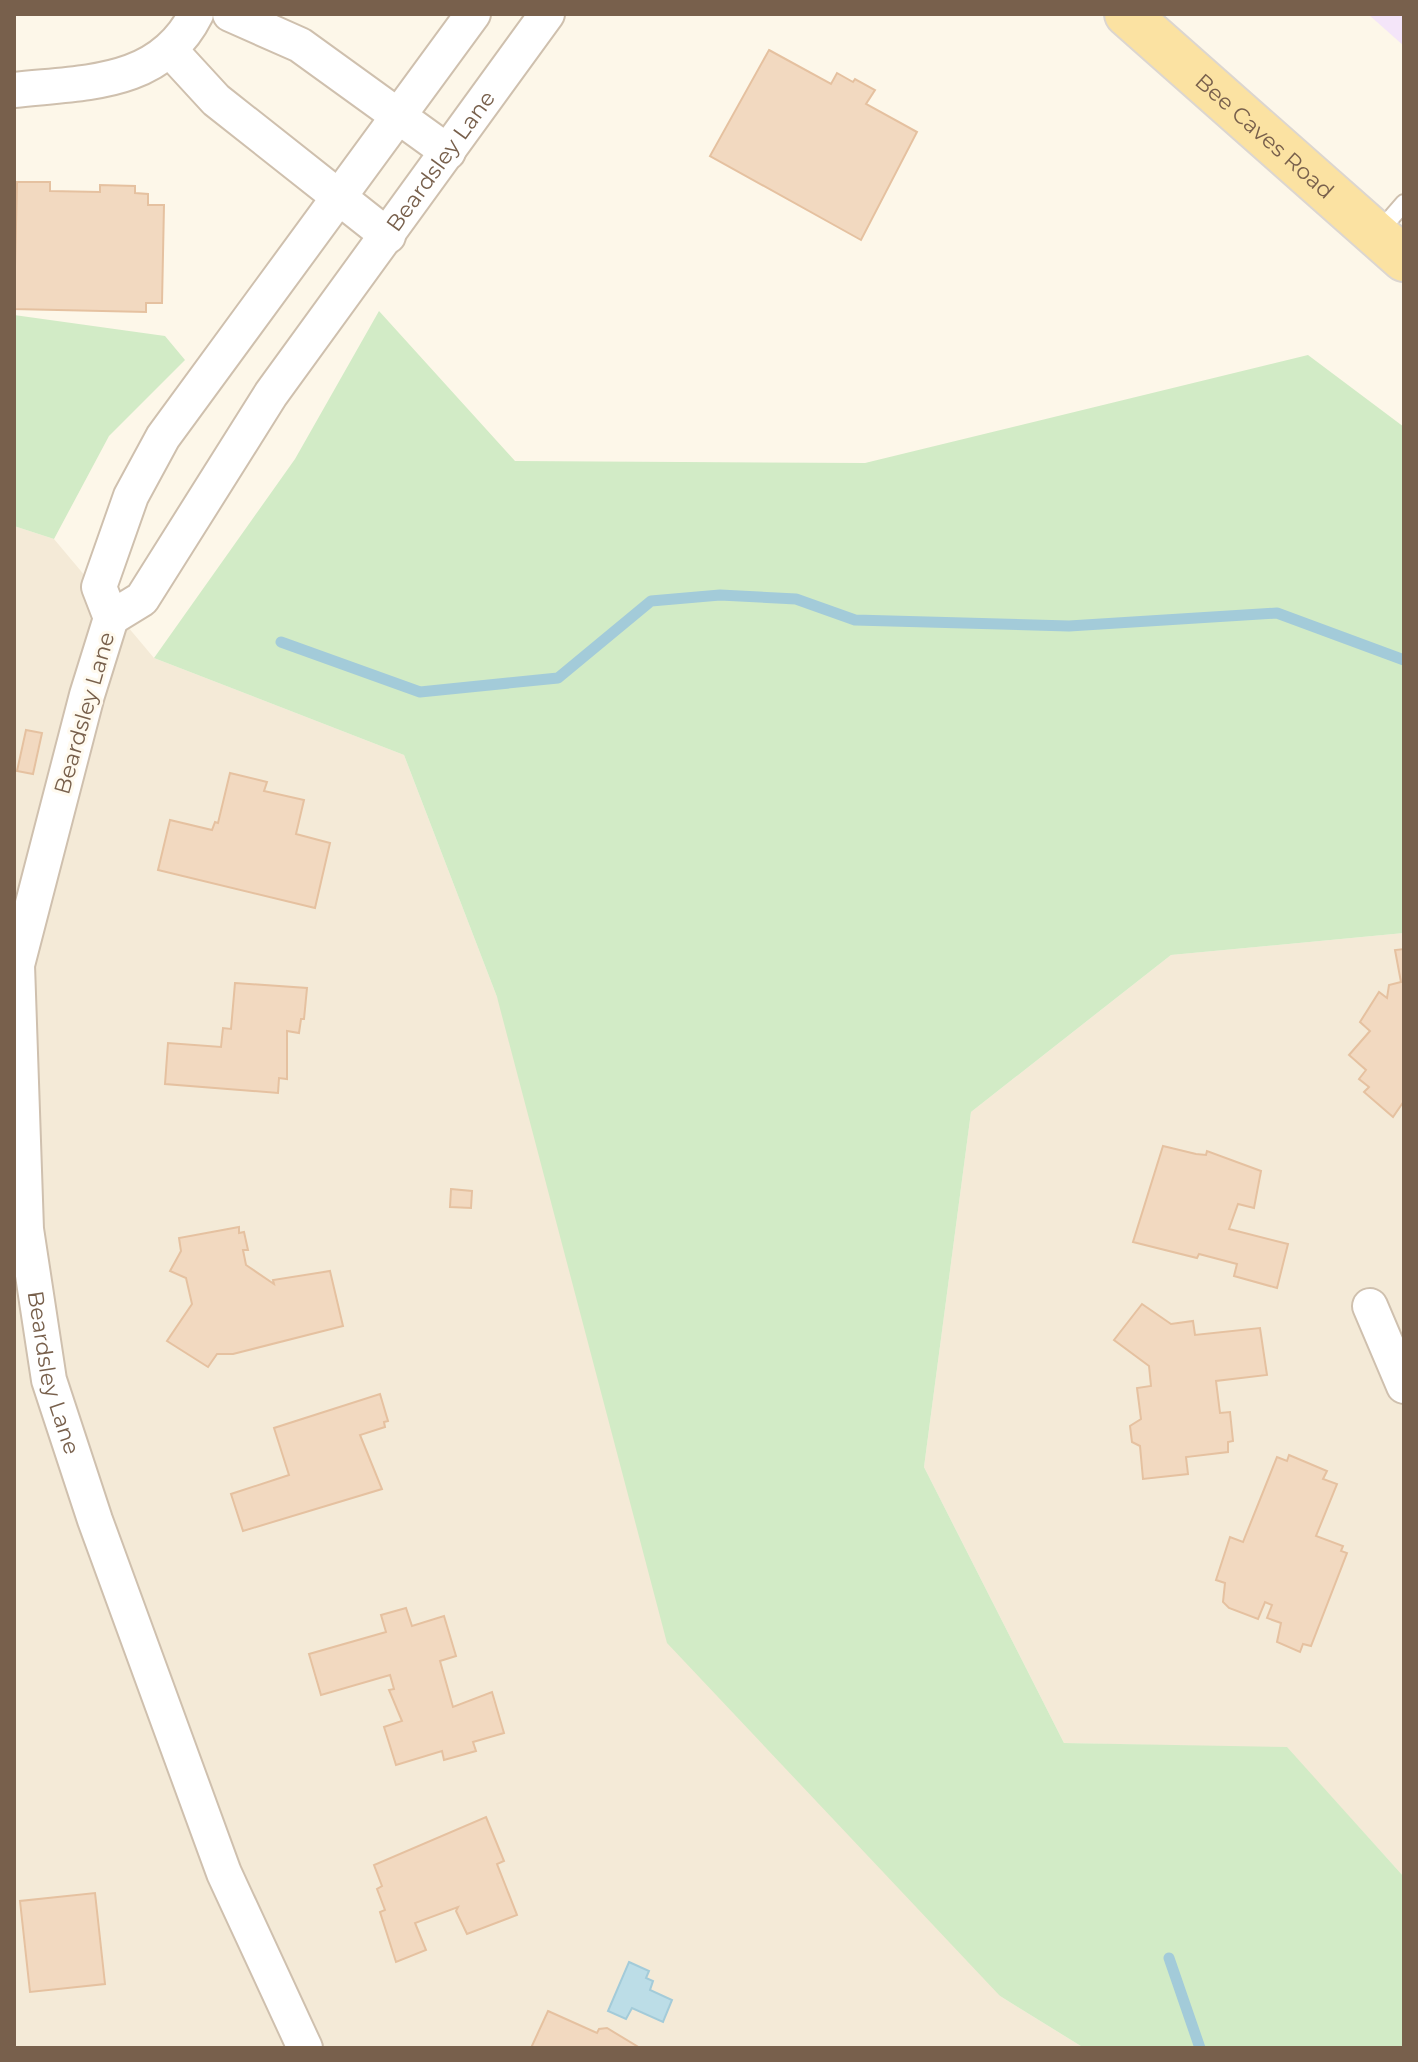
<svg xmlns="http://www.w3.org/2000/svg" width="1418" height="2062" font-family="Montserrat,sans-serif">
  <style>
    .residential { fill: #f4ead7 }
    .education { fill: #f4e5f9 }
    .green { fill: #d2ebc6 }
    .water { fill: #bcdde7; stroke: #a3cbd9; stroke-width: 2 }
    .lines { fill: none; stroke-linecap: round; stroke-linejoin: round }
    .stream { stroke: #a3cbd9; stroke-width: 11 }
    .building { fill: #f2d9c0; stroke: #e5c1a0; stroke-width: 2 }
    .lane-casing { stroke: #cfc0ae; stroke-width: 20 }
    .street-casing { stroke: #cfc0ae; stroke-width: 38 }
    .primary-casing { stroke: #dcd6d0; stroke-width: 48 }
    .lane { stroke: #fff; stroke-width: 16 }
    .street { stroke: #fff; stroke-width: 34 }
    .primary { stroke: #fbe2a2; stroke-width: 44 }
    .labels { text-anchor: middle; stroke-width: 6; stroke-linejoin: round; paint-order: stroke }
    .street-label { font-size: 22px; fill: #78604c; stroke: #fffaef }
  </style>
  <rect width="100%" height="100%" fill="#fdf7e9"/>
  <g class="residential">
    <polygon points="14,526 54,539 154,658 404,755 497,997 1000,1996 1084,2048 14,2048"/>
    <polygon points="1404,933 1404,1877 1287,1748 1064,1743 924,1467 971,1112 1171,955"/>
  </g>
  <polygon class="education" points="1368,14 1404,14 1404,46"/>
  <g class="green">
    <polygon points="379,311 515,461 865,463 1308,355 1404,427 1404,933 1171,955 971,1112 924,1467 1064,1743 1287,1747 1404,1877 1404,2048 1084,2048 1000,1996 667,1643 497,997 404,755 154,658 295,459"/>
    <polygon points="14,315 165,336 185,360 109,436 54,539 14,526"/>
  </g>
  <polygon class="water" points="629,1962 649,1971 646,1978 653,1981 650,1990 672,2000 663,2022 632,2008 626,2019 608,2011"/>
  <g class="lines">
    <g class="stream">
      <polyline points="281,642 420,692 558,678 651,601 720,595 796,599 855,620 1069,626 1277,613 1404,660"/>
      <polyline points="1169,1958 1200,2048"/>
    </g>
  </g>
  <g class="building">
    <polygon points="769,50 831,84 837,73 853,82 855,79 875,90 866,104 917,132 861,240 710,156"/>
    <polygon points="17,182 50,182 50,191 100,192 100,185 135,186 135,193 148,194 148,205 164,205 162,303 146,303 146,312 14,309"/>
    <polygon points="26,730 42,733 33,774 17,771"/>
    <polygon points="230,773 267,782 264,791 304,800 296,834 330,843 315,908 158,870 170,820 212,830 215,822 218,823"/>
    <polygon points="1404,949 1404,1101 1393,1117 1364,1092 1369,1087 1359,1079 1366,1070 1349,1055 1370,1031 1360,1022 1379,992 1387,998 1389,985 1401,982 1395,950"/>
    <polygon points="235,983 307,988 304,1019 301,1019 299,1033 287,1031 287,1079 279,1078 278,1093 165,1084 168,1043 221,1047 223,1028 231,1029"/>
    <polygon points="1163,1146 1196,1154 1206,1155 1207,1151 1261,1171 1254,1208 1238,1204 1229,1229 1288,1244 1277,1288 1234,1276 1237,1264 1199,1254 1197,1258 1133,1242"/>
    <polygon points="451,1189 472,1191 471,1208 450,1207"/>
    <polygon points="239,1227 239,1233 244,1232 248,1250 243,1250 246,1265 274,1284 273,1280 330,1271 343,1326 233,1354 217,1354 208,1367 167,1341 192,1304 186,1278 170,1271 181,1251 179,1238"/>
    <polygon points="1142,1304 1171,1324 1193,1321 1195,1335 1260,1328 1267,1375 1216,1381 1220,1413 1230,1412 1233,1441 1228,1442 1228,1452 1186,1457 1188,1474 1143,1479 1140,1446 1132,1442 1130,1426 1141,1419 1137,1388 1151,1386 1149,1366 1114,1340"/>
    <polygon points="380,1394 388,1421 384,1422 385,1427 360,1435 382,1489 243,1531 231,1494 289,1475 274,1428"/>
    <polygon points="1289,1455 1327,1471 1323,1479 1337,1484 1316,1536 1343,1546 1341,1551 1347,1553 1311,1646 1303,1644 1300,1652 1277,1642 1281,1623 1267,1618 1272,1605 1265,1602 1258,1619 1229,1608 1223,1602 1225,1583 1216,1580 1230,1537 1243,1542 1277,1457 1287,1461"/>
    <polygon points="406,1608 412,1626 444,1616 456,1656 440,1661 453,1707 492,1692 504,1733 473,1742 476,1751 444,1760 442,1751 396,1765 384,1727 402,1721 389,1690 394,1689 390,1675 321,1695 309,1654 386,1632 381,1615"/>
    <polygon points="486,1817 504,1861 497,1864 517,1915 467,1934 456,1911 458,1907 415,1923 426,1950 396,1962 380,1912 385,1910 377,1889 382,1886 374,1865"/>
    <polygon points="95,1893 105,1984 30,1992 20,1901"/>
    <polygon points="548,2011 597,2033 599,2029 607,2028 640,2048 531,2048"/>
  </g>
  <g class="lines">
    <defs>
      <polyline id="lane" points="1378,233 1404,203"/>
      <g id="street">
        <polyline points="230,14 300,45 448,152"/>
        <path id="s1" d="M473,14L163,437L131,496L99,587L111,618L142,599L271,394L547,14"/>
        <polyline points="170,50 216,100 388,236"/>
        <path d="M14,90C85,82 160,86 196,14"/>
        <path id="s2" d="M111,618L87,695L17,965L26,1229L49,1380L95,1520L224,1873L305,2048"/>
        <polyline points="1370,1306 1404,1386"/>
      </g>
      <g id="primary">
        <path id="s3" d="M1127,14L1404,259"/>
      </g>
    </defs>
    <use href="#lane" class="lane-casing"/>
    <use href="#street" class="street-casing"/>
    <use href="#primary" class="primary-casing"/>
    <use href="#lane" class="lane"/>
    <use href="#street" class="street"/>
    <use href="#primary" class="primary"/>
  </g>
  <g class="labels">
    <g class="street-label">
      <text dy="8" stroke="none"><textPath href="#s3" startOffset="184">Bee Caves Road</textPath></text>
      <text dy="8" stroke="none"><textPath href="#s1" startOffset="1288">Beardsley Lane</textPath></text>
      <text transform="translate(84 713) rotate(-74)" y="8">Beardsley Lane</text>
      <text dy="8" stroke="none"><textPath href="#s2" startOffset="770">Beardsley Lane</textPath></text>
    </g>
  </g>
  <rect width="1418" height="2062" fill="none" stroke="#78604c" stroke-width="32"/>
</svg>
